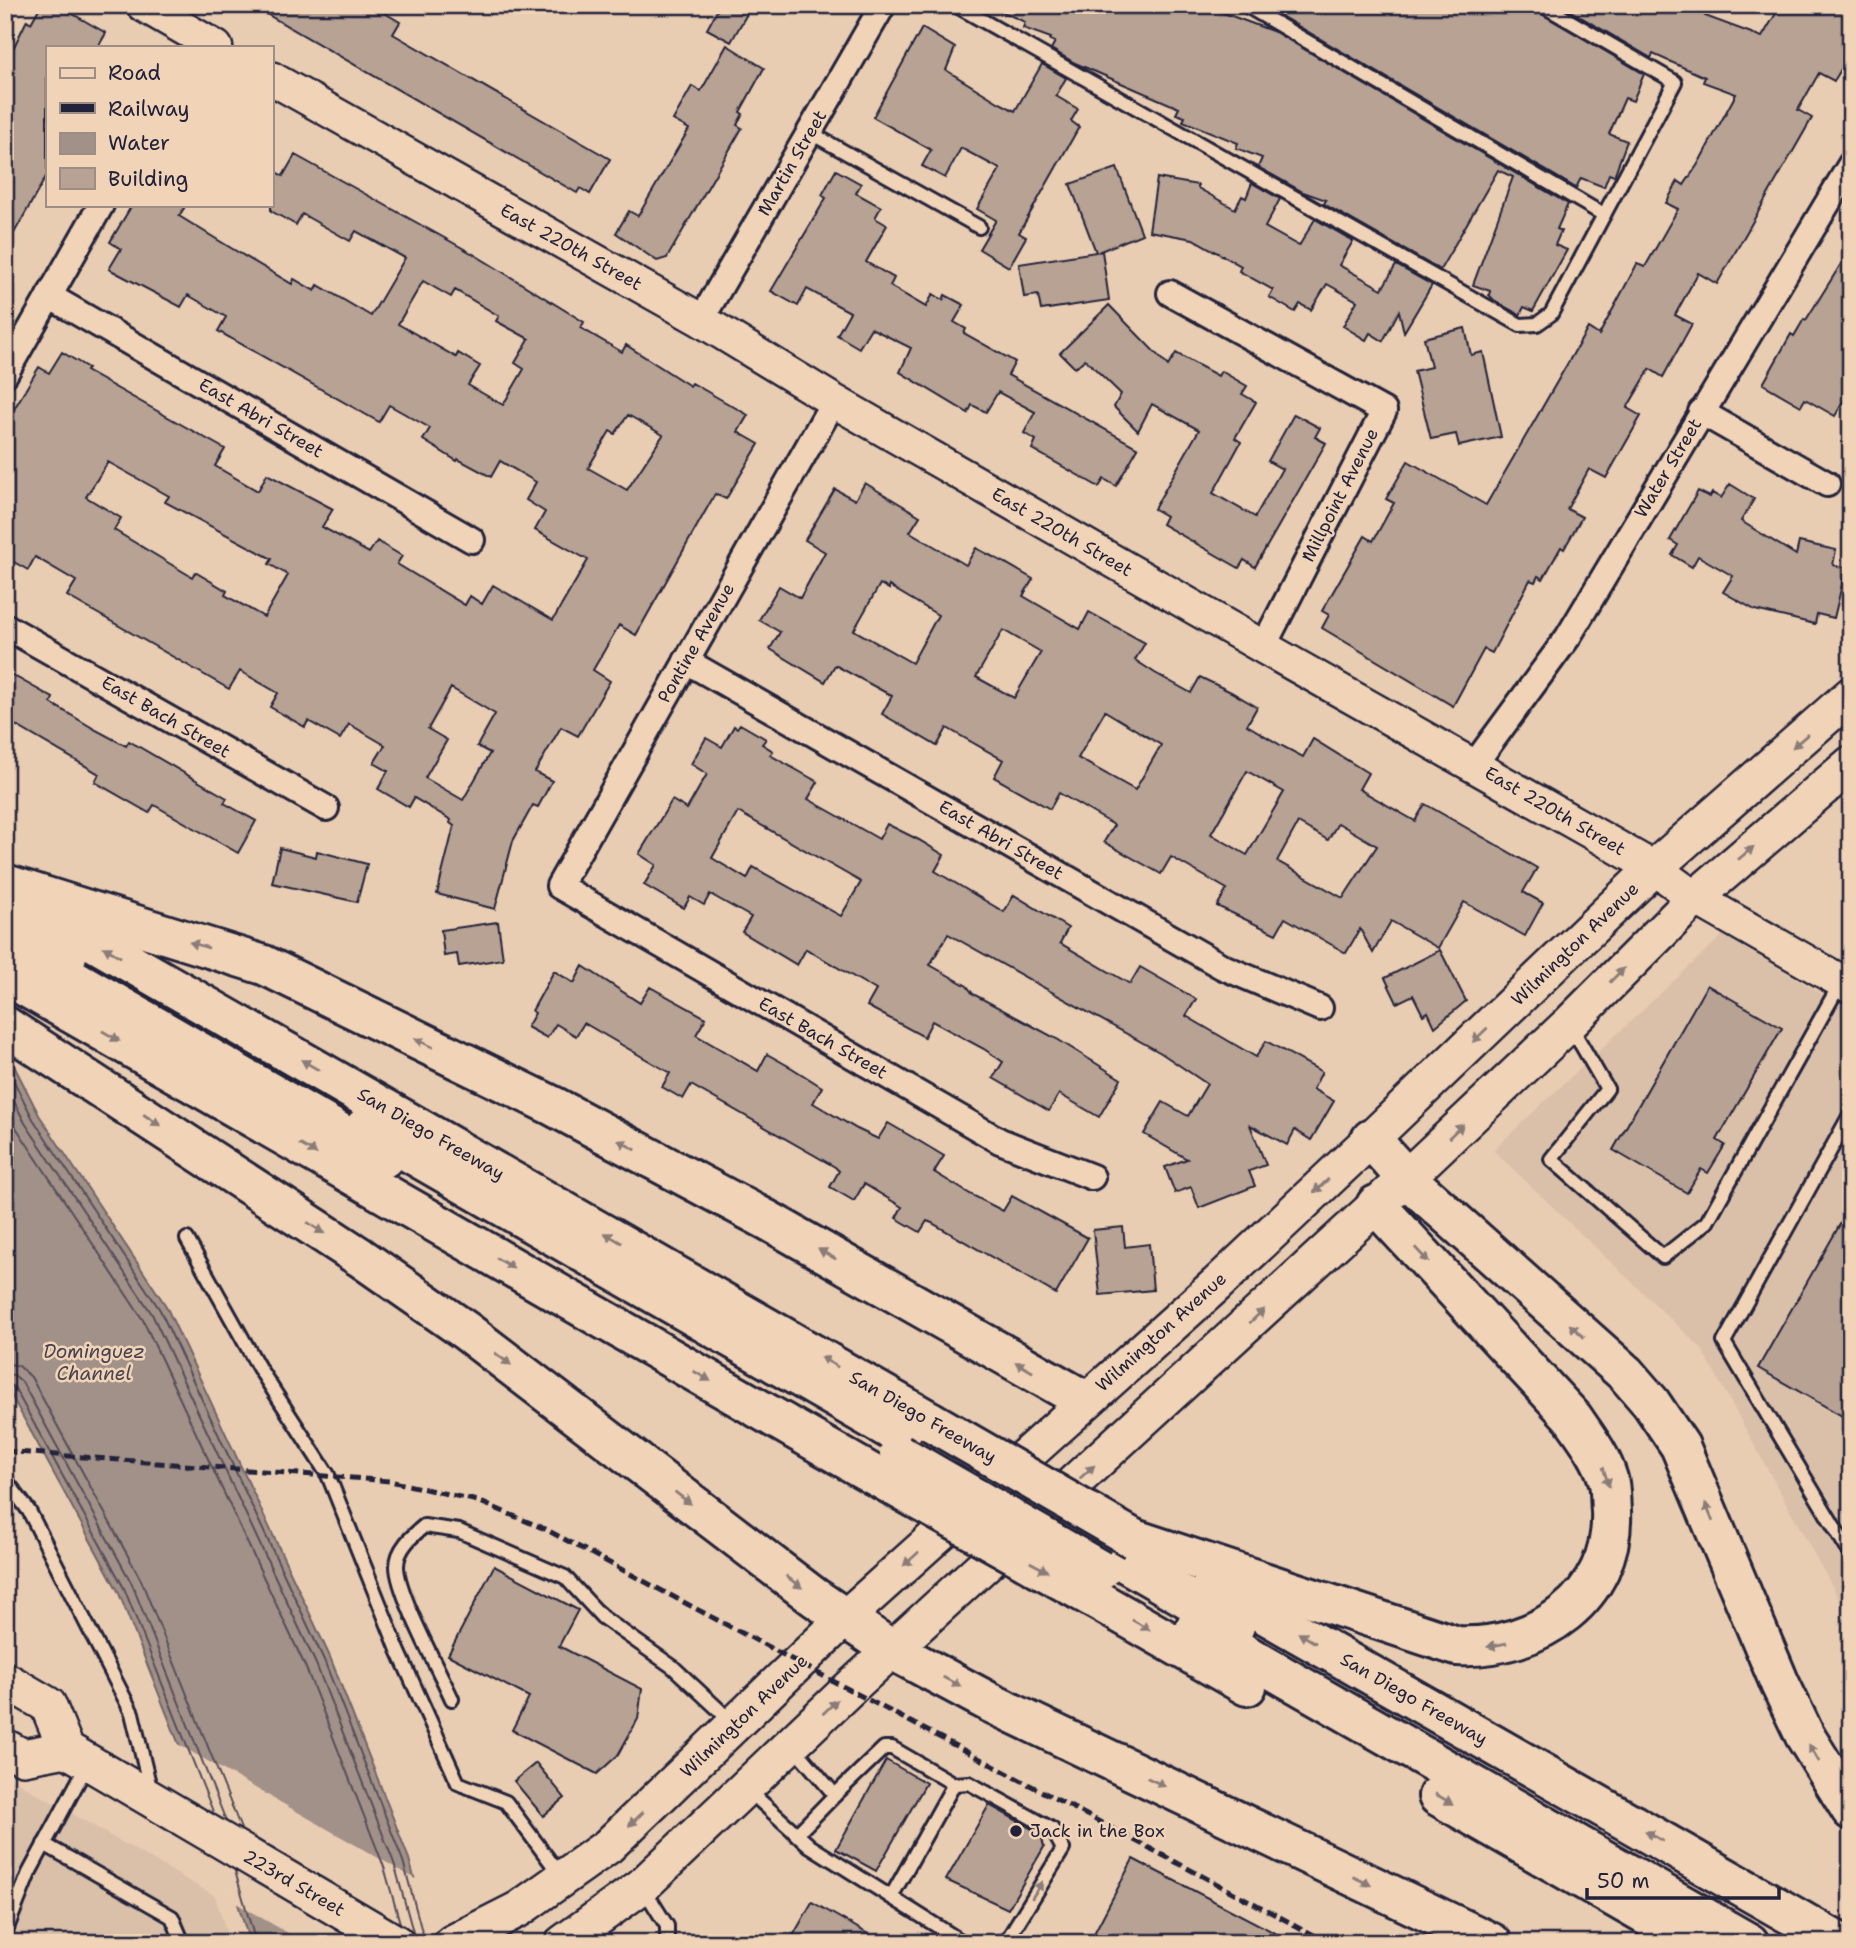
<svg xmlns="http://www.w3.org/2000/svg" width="1856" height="1948" font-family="'Shantell Sans',sans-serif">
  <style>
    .built { fill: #dac0a9 }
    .water { fill: #a29188; stroke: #6f6569; stroke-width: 2 }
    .pier { fill: #e9cdb2 }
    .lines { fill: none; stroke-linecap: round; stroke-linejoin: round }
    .shore { stroke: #554e5a; stroke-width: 2 }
    .building { fill: #b7a294; stroke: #22223b; stroke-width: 2; fill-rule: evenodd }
    .service-casing { stroke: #22223b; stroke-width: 18 }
    .minor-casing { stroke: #22223b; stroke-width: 30 }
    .tertiary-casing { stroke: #22223b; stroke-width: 37 }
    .secondary-casing { stroke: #22223b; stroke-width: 40 }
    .motorway-casing { stroke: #22223b; stroke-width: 44 }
    .service { stroke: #f1d4b7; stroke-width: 12 }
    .minor { stroke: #f1d4b7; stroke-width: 24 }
    .tertiary { stroke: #f1d4b7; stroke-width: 32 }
    .secondary { stroke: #f1d4b7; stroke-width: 35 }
    .motorway { stroke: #f1d4b7; stroke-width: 38 }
    .rail { stroke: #22223b; stroke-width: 5; stroke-dasharray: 10 5; stroke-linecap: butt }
    .motorway-bridge-casing { stroke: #22223b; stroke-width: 44; stroke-linecap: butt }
    .motorway-bridge { stroke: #f1d4b7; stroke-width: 38 }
    .oneway { fill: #8a7b79 }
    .poi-dot { fill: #22223b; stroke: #f1d4b7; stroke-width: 2.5 }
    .labels { text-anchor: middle; stroke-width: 5; stroke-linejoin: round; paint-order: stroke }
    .street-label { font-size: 18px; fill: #22223b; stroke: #f1d4b7 }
    .poi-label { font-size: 18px; fill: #22223b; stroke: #f1d4b7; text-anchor: start }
    .water-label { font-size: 19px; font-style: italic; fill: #484352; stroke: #f1d4b7 }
  </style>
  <rect width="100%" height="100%" fill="#e9cdb2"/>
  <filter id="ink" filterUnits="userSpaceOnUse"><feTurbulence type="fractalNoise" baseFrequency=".0143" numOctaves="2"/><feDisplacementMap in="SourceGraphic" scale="14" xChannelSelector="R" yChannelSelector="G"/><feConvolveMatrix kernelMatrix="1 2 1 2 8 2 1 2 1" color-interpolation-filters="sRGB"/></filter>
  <g filter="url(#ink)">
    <g class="built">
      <polygon points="1723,935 1851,1011 1851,1621 1701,1348 1493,1150"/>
      <polygon points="5,1775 215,1896 230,1943 5,1943"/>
    </g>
    <polygon class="water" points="5,1048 39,1115 166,1306 330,1657 409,1859 432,1943 250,1943 224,1858 118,1591 5,1384"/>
    <polygon class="pier" points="174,1742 419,1881 436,1943 297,1943 295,1937 234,1902 221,1859"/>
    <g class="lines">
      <g class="shore">
        <polyline points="5,1064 33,1119 160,1310 324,1660 403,1861 425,1943"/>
        <polyline points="5,1083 25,1123 152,1314 316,1664 394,1863 416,1943"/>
        <polyline points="5,1107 17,1129 143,1320 306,1668 384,1867 400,1923"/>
        <polyline points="5,1363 19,1366 31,1377 141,1580 241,1829"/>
        <polyline points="5,1374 14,1375 22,1382 132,1584 226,1821"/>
        <polyline points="5,1383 14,1387 124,1588 214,1814"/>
        <polyline points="235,1871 256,1943"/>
      </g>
    </g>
    <g class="building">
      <polygon points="41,5 57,5 106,33 98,47 47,47 47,175 5,249 5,65 27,20 31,23"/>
      <polygon points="251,5 371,5 400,22 393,34 610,159 590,194 580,188 577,193"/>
      <polygon points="720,5 752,5 731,42 707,29"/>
      <polygon points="987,5 1086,5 1101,10 1102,5 1202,5 1275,32 1568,204 1557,229 1561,231 1555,245 1567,250 1533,311 1524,307 1520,315 1495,301 1489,295 1490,291 1473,285 1513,177 1498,170 1440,270 1324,204 1326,200 1303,192 1258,167 1262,158 1236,148 1238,143 1183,121 1185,117 1176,114 1179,108 1075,63 1051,49 1055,42 1050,40 1051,38 1023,28 1025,22"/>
      <polygon points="1285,5 1522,5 1535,10 1644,74 1633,101 1625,98 1609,134 1627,141 1614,176 1609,174 1604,187 1581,178 1576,188 1281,16"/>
      <polygon points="1571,5 1709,5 1705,16 1762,37 1781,5 1851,5 1851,53 1834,81 1819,73 1798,110 1812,118 1717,284 1698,273 1675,315 1692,324 1663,377 1650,369 1627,408 1641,416 1606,478 1589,469 1567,509 1582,517 1564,549 1561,547 1543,579 1538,576 1535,582 1530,580 1492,653 1484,649 1453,706 1322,628 1329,615 1322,611 1365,536 1373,541 1394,503 1386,499 1408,461 1486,505 1588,328 1599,335 1637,264 1645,267 1678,209 1666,203 1678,181 1684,185 1698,164 1736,94 1703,82 1705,77 1653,54 1651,58 1569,10"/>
      <polygon points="922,28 955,48 946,70 998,102 1015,111 1042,64 1066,78 1056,96 1078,109 1071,121 1079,127 1019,233 1026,237 1009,267 979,249 996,220 977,209 1000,169 961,148 945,178 922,166 931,150 873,117"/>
      <polygon points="727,45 764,68 740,112 743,114 737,125 742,128 667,258 657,261 616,233 629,211 638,216 689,129 673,120 692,86 701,91"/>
      <path d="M295,155L475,255L584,322L581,328L622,352L626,345L690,386L692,383L748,415L738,432L759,444L726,499L715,494L636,635L619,625L593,670L610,681L578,736L561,727L535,772L552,781L538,807L533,805L513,841L495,909L437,894L454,826L450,823L451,820L414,798L409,807L378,789L388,771L374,763L385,745L349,724L340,739L308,721L305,727L270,707L278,693L240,671L229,689L67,596L76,581L35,557L28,570L5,557V424L39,367L49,373L62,352L88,368L86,371L225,449L215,466L258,491L267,474L333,509L322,527L369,553L377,541L402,556L397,564L465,605L470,596L482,604L493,585L553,620L588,560L535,530L545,512L526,500L536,482L500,461L491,477L458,459L457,461L423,440L430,428L389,405L379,422L218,331L226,317L188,295L181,307L109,269L121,249L110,242L132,205H186L179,216L231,248L292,284L294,279L315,291L318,285L371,316L405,258L356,231L350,241L302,214L296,225L271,211V169L283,176ZM423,281L451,297L455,290L499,316L496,321L529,339L515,363L524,369L503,405L468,385L480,366L458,353L456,357L398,324ZM628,415L663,435L627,490L588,468L610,431L615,434ZM108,462L169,496L165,502L272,559L269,564L288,575L264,617L225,595L227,591L195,572L192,577L114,530L121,518L86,497ZM451,688L495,714L477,746L490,753L463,800L425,778L447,740L428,729Z"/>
      <polygon points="1117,168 1142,234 1098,252 1102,251 1109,300 1041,310 1038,295 1024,297 1019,264 1096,252 1070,184"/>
      <polygon points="836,170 861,184 856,193 881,207 875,218 887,225 866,262 894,278 890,286 926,307 933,294 943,300 945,295 964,305 954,322 966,329 964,333 1015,362 1008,375 1138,448 1116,486 1104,479 1099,487 1032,449 1036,440 1024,433 1035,412 998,392 986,412 972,405 968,413 900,372 911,348 871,328 859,348 837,335 850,312 807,289 798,306 771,291 826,198 822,195"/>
      <polygon points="1157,178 1198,185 1198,188 1235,209 1242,196 1246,198 1252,183 1280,199 1265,227 1299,246 1315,219 1353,241 1339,265 1382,289 1396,265 1432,285 1404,332 1399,311 1383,341 1370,333 1366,340 1343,326 1357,301 1327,284 1311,310 1300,304 1295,312 1269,297 1273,290 1239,271 1241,266 1193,239 1149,231"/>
      <polygon points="1851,248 1851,406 1843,402 1835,416 1805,399 1801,406 1763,384 1791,334 1794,336 1804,319 1806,320"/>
      <polygon points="1109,305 1168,366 1176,353 1218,376 1221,371 1247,386 1242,394 1256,402 1235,438 1241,442 1213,493 1255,517 1282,469 1268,461 1294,414 1320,428 1315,437 1326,443 1255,567 1244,560 1239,568 1162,524 1166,516 1154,509 1199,430 1152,404 1138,431 1114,407 1121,394 1085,359 1075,368 1060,353"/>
      <polygon points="1465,328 1471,355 1483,352 1501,437 1459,446 1456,434 1431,439 1414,371 1431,367 1424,338"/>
      <path d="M865,483L920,516L910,532L966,565L976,548L1007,564L1033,579L1023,596L1080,629L1089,612L1145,643L1135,660L1155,673L1191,693L1200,677L1231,692L1257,707L1247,725L1282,746L1303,757L1313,739L1368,773L1359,789L1415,821L1425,804L1537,868L1523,892L1543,903L1525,936L1464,902L1438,948L1391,921L1373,953L1360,929L1346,953L1285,918L1276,934L1217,906L1227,889L1171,857L1161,874L1104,842L1114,825L1059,793L1050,809L994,777L1003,760L947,728L937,746L882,714L892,696L835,665L825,682L770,649L780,632L759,620L779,586L800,598L825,552L805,540L835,489L855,500ZM880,584L889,589V586L938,615L912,663L854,630ZM1003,630L1041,652L1014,698L976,677ZM1105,711L1161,745L1135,790L1078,758ZM1247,771L1284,792L1247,855L1211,834ZM1298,823L1328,840L1338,823L1377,846L1343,898L1277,861Z"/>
      <polygon points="1730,484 1754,499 1741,521 1796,555 1799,542 1836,550 1833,565 1846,568 1834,618 1817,614 1815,624 1755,610 1723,592 1733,576 1698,556 1692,567 1672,555 1678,545 1670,540 1698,491 1710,497 1712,493 1721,498"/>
      <polygon points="5,671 53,698 51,703 96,730 126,746 129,741 227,798 224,803 256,821 238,853 154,805 149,813 95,782 99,774 5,719"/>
      <path d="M740,724L766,739L762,744L773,751L770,755L818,782L808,799L879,839L887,824L919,840L944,855L935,871L1004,912L1014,895L1068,928L1060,943L1130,984L1140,967L1196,999L1186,1016L1256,1057L1266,1041L1322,1072L1313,1089L1334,1101L1311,1140L1295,1130L1287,1145L1250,1125L1266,1165L1249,1171L1255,1186L1199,1208L1191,1187L1175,1193L1165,1167L1187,1159L1144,1134L1163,1102L1188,1116L1207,1084L1161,1053L948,934L930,965L967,986L973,994L1057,1039L1121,1079L1099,1117L1059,1094L1049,1111L993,1078L1003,1062L984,1049L932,1021L924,1037L867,1006L876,990L806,949L797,965L742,932L751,917L710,894L704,905L690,897L684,908L644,885L656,865L639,854L672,800L687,809L707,774L691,764L706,738L722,747L734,726L737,728ZM738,812L861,882L841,916L753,867L747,879L712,858Z"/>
      <polygon points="280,848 316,857 317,851 367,864 357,902 272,883"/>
      <polygon points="498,922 503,959 459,966 457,954 444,956 441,930"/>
      <polygon points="1440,950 1466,1001 1435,1027 1428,1012 1423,1015 1413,995 1397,1003 1385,978"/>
      <polygon points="583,966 640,1003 650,987 706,1018 696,1035 758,1071 767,1054 792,1068 822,1087 813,1103 857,1129 878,1139 888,1123 919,1141 944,1156 934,1172 970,1194 1003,1211 1012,1196 1088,1238 1056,1294 932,1223 927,1221 920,1232 896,1218 902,1207 864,1184 854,1201 830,1187 839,1171 835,1167 691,1085 683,1099 662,1087 670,1073 584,1023 576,1036 556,1024 547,1038 527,1027 535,1013 532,1011 554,971 574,983"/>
      <polygon points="1707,985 1782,1028 1717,1140 1725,1145 1708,1173 1701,1169 1687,1193 1613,1150"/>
      <polygon points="1851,1205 1851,1421 1758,1368"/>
      <polygon points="1123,1227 1125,1247 1149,1244 1153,1290 1100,1295 1093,1230"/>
      <polygon points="494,1566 578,1610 559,1646 642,1689 638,1719 618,1755 597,1774 512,1730 529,1697 448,1655"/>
      <polygon points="886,1760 926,1783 876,1871 836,1849"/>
      <polygon points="536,1763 565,1798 543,1816 514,1781"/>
      <polygon points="989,1805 1041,1834 1044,1847 1008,1909 946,1880"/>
      <polygon points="1133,1859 1294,1943 1089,1943"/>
      <polygon points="812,1902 884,1943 789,1943"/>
    </g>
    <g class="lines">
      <defs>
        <g id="service">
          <polyline points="955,5 1520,325 1537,324 1551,314 1675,82 1542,5"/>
          <polyline points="1245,5 1604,215"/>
          <polyline points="809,132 979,227"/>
          <polyline points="1571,1027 1607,1089 1551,1159 1663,1257 1707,1222 1841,982"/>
          <polyline points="1851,1113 1724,1342 1851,1555"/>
          <polyline points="187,1239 259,1368 328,1475 398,1650 458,1783 506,1802 561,1876"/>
          <polyline points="5,1479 29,1511 132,1713 151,1792"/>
          <path d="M452,1699C439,1670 397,1593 397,1566C397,1549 412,1536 424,1526L459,1531L565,1577L602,1617L673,1667L732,1722"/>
          <polyline points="792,1745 835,1795 884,1748 892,1748 954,1784 891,1897"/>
          <polyline points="954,1784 969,1783 1052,1829 1063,1849 1007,1940 997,1943"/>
          <polyline points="748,1790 810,1846 964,1943"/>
          <polyline points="796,1835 835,1795"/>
          <polyline points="44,1844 172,1917 183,1943"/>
          <polyline points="644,1889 667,1926 667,1943"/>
          <polyline points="5,1933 29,1873 87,1765"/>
        </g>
        <g id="minor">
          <polyline points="1170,293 1384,411 1263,647"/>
          <polyline points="49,296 472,540"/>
          <polyline points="701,320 883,5"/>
          <polyline points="5,374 101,205"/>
          <polyline points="834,401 559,886 1000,1141 1092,1177"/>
          <polyline points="1701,412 1827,484"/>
          <polyline points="5,626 326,808"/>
          <polyline points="686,661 1223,967 1320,1008"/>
          <polyline points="1474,765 1568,637 1851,164"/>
        </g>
        <g id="tertiary">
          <polyline points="143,5 216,47"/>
          <polyline points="271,78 701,320 834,401 1263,647 1612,844 1654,868 1695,898 1851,987"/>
        </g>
        <g id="secondary">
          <polyline points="5,1680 48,1705 66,1749 396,1943"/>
          <polyline points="5,1747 23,1757 66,1749"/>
          <polyline points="452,1943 519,1909 608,1846 844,1619 1217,1284 1371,1139 1654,868 1851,695"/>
          <polyline points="563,1943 642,1886 849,1689 1406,1178 1569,1024 1695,898 1851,764"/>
        </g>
        <g id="motorway">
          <polyline points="5,884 264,965 553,1106 769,1221 1084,1400"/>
          <polyline points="42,912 930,1421"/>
          <polyline points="5,920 67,956"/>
          <polyline points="30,954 384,1158"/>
          <polyline points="5,975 872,1474"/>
          <polyline points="5,1026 360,1257 466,1331 814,1597 892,1650 991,1703 1492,1943"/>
          <polyline points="365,1127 912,1442"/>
          <polyline points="1371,1139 1406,1178 1626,1374 1651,1403 1680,1446 1780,1684 1805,1736 1851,1810"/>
          <path d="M1134,1539L1457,1646C1537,1650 1615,1598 1611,1511C1610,1501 1611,1488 1608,1479C1601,1456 1586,1437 1573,1418L1376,1205"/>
          <polyline points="1114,1556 1235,1626"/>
          <polyline points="1212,1584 1840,1943"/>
          <polyline points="1081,1591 1247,1686"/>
          <polyline points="1196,1626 1749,1943"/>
          <polyline points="1438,1796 1694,1943"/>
        </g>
      </defs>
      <use href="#service" class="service-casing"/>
      <use href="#minor" class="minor-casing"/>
      <use href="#tertiary" class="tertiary-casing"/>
      <use href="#secondary" class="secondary-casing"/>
      <use href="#motorway" class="motorway-casing"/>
      <use href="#service" class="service"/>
      <use href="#minor" class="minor"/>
      <use href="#tertiary" class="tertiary"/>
      <use href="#secondary" class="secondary"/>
      <use href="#motorway" class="motorway"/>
      <polyline class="rail" points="5,1451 390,1481 478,1501 545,1529 1329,1943"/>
      <defs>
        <g id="motorway-bridge">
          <polyline points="930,1421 1134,1539"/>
          <polyline points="899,1454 1100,1570"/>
          <polyline points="872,1474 1081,1591"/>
        </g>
      </defs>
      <use href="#motorway-bridge" class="motorway-bridge-casing"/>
      <use href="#motorway-bridge" class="motorway-bridge"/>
    </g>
    <defs><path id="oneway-solid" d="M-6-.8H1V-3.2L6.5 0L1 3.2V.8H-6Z" transform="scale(1.75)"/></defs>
    <g class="oneway">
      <use href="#oneway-solid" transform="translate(1800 741) rotate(139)"/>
      <use href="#oneway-solid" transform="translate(1746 853) rotate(-40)"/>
      <use href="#oneway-solid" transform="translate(199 945) rotate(-163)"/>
      <use href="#oneway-solid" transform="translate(112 952) rotate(-150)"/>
      <use href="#oneway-solid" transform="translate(1617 975) rotate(-45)"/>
      <use href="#oneway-solid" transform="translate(1480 1035) rotate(136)"/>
      <use href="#oneway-solid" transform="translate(111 1036) rotate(30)"/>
      <use href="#oneway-solid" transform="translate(424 1043) rotate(-154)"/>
      <use href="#oneway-solid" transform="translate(310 1065) rotate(-150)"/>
      <use href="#oneway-solid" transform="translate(152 1120) rotate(33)"/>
      <use href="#oneway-solid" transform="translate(1456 1131) rotate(-43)"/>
      <use href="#oneway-solid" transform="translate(627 1145) rotate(-152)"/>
      <use href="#oneway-solid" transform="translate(308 1149) rotate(30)"/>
      <use href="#oneway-solid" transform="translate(1321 1186) rotate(137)"/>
      <use href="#oneway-solid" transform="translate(316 1228) rotate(33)"/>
      <use href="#oneway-solid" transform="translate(613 1238) rotate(-150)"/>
      <use href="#oneway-solid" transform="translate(827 1254) rotate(-150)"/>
      <use href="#oneway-solid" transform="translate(1422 1255) rotate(47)"/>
      <use href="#oneway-solid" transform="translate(505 1263) rotate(30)"/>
      <use href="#oneway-solid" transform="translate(1257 1316) rotate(-43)"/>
      <use href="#oneway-solid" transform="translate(1577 1331) rotate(-138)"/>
      <use href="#oneway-solid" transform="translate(503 1359) rotate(37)"/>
      <use href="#oneway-solid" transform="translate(829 1362) rotate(-150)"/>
      <use href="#oneway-solid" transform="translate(1024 1367) rotate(-150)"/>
      <use href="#oneway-solid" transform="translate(702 1376) rotate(30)"/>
      <use href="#oneway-solid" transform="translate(1087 1472) rotate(-42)"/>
      <use href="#oneway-solid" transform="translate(1606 1477) rotate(73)"/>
      <use href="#oneway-solid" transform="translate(683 1498) rotate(37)"/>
      <use href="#oneway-solid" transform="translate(1709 1512) rotate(-112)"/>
      <use href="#oneway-solid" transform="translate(911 1559) rotate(138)"/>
      <use href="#oneway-solid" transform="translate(1039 1567) rotate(29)"/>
      <use href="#oneway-solid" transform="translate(794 1582) rotate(37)"/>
      <use href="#oneway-solid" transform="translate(1141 1625) rotate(30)"/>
      <use href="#oneway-solid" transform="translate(1307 1638) rotate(-150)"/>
      <use href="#oneway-solid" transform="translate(1497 1645) rotate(169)"/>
      <use href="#oneway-solid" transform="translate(952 1682) rotate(28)"/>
      <use href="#oneway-solid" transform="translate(830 1707) rotate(-44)"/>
      <use href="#oneway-solid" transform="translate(1814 1753) rotate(-120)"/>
      <use href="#oneway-solid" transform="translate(1156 1782) rotate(26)"/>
      <use href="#oneway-solid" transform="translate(1444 1799) rotate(30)"/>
      <use href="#oneway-solid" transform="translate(636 1819) rotate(136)"/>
      <use href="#oneway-solid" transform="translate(1654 1836) rotate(-150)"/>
      <use href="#oneway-solid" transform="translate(1362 1881) rotate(26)"/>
      <use href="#oneway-solid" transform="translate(1037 1890) rotate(-58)"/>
    </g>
  </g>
  <circle class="poi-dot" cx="1016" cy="1831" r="7"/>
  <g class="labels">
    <g class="street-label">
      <text transform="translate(792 163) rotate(-60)" y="6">Martin Street</text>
      <text transform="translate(571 247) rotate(29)" y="6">East 220th Street</text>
      <text transform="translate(261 418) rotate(30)" y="6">East Abri Street</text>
      <text transform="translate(1668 468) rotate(-59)" y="6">Water Street</text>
      <text transform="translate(1340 495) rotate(-63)" y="6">Millpoint Avenue</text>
      <text transform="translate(1062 532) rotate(30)" y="6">East 220th Street</text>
      <text transform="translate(696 643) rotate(-60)" y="6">Pontine Avenue</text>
      <text transform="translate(166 717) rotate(30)" y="6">East Bach Street</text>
      <text transform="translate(1555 811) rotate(30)" y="6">East 220th Street</text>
      <text transform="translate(1001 840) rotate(30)" y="6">East Abri Street</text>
      <text transform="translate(1575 944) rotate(-44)" y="6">Wilmington Avenue</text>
      <text transform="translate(823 1038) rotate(30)" y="6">East Bach Street</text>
      <text transform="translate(431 1134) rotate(30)" y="6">San Diego Freeway</text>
      <text transform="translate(1161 1332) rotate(-42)" y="6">Wilmington Avenue</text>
      <text transform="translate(923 1417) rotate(30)" y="6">San Diego Freeway</text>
      <text transform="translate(1414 1699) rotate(30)" y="6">San Diego Freeway</text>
      <text transform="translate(744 1716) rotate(-44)" y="6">Wilmington Avenue</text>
      <text transform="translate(294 1883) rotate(30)" y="6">223rd Street</text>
    </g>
    <g class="poi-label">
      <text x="1030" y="1837">Jack in the Box</text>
    </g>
    <g class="water-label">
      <text x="94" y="1358">Dominguez<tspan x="94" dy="22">Channel</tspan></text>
    </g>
  </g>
  <rect width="1856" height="1948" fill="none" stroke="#f1d4b7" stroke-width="28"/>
  <rect x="14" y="14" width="1828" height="1920" fill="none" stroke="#22223b" stroke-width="2.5" filter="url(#ink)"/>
  <rect x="46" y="46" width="228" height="161" fill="#f1d4b7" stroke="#9e8d85" stroke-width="2"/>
  <rect x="60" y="68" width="35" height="10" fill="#f1d4b7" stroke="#9e8d85" stroke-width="2"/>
  <text x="108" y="80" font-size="21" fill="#22223b">Road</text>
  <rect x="60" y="103" width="35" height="10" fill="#22223b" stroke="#9e8d85" stroke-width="2"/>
  <text x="108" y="116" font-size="21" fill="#22223b">Railway</text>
  <rect x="60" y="133" width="35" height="21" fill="#a29188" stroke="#9e8d85" stroke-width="2"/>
  <text x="108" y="150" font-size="21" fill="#22223b">Water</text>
  <rect x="60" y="168" width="35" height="21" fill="#b7a294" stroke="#9e8d85" stroke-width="2"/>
  <text x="108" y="186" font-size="21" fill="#22223b">Building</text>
  <path d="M1587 1888v10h192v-10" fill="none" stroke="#22223b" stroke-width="3.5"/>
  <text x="1597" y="1888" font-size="21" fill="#22223b" stroke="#f1d4b7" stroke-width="5" paint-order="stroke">50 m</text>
</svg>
